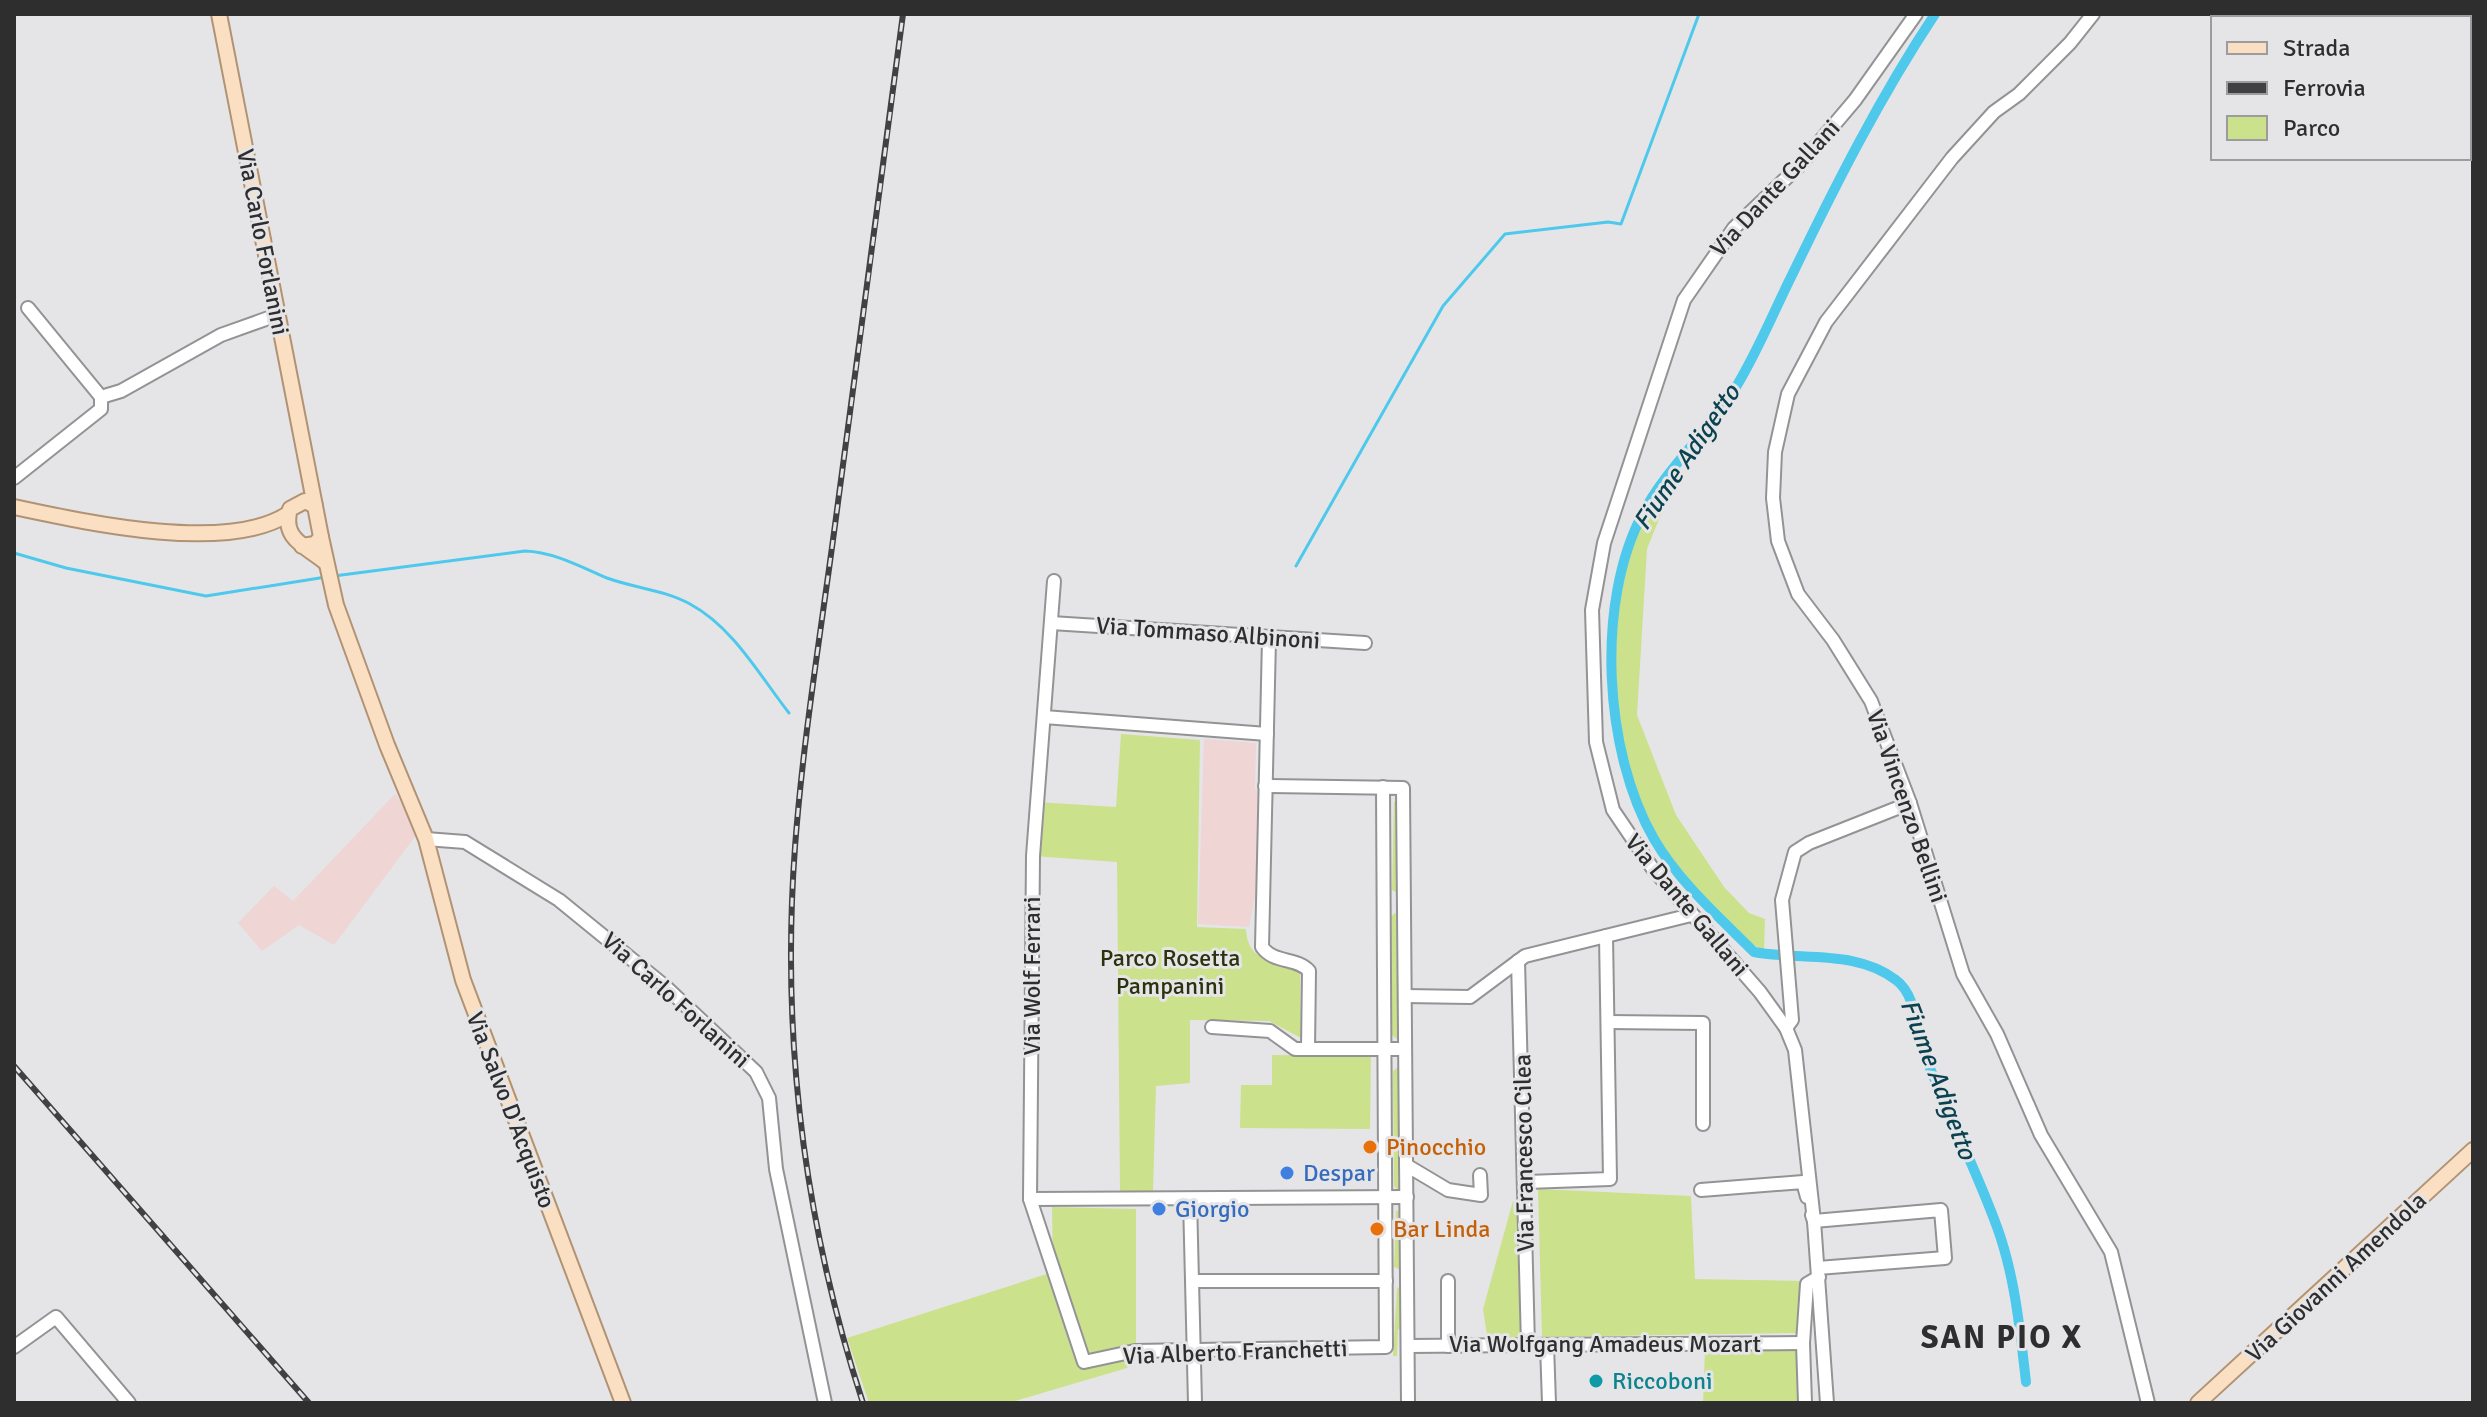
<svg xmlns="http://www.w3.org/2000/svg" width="2487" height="1417" font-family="Signika,sans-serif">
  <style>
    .industrial { fill: #efd5d4 }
    .green { fill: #cce18c }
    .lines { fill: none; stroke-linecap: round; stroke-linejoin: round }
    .stream { stroke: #4ec9eb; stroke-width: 3 }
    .canal { stroke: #4ec9eb; stroke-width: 10 }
    .minor-casing { stroke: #939396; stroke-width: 16 }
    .major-casing { stroke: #b19374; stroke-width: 18 }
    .minor { stroke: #fff; stroke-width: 12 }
    .major { stroke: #fadfc2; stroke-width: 14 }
    .rail-casing { stroke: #414143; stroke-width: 6 }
    .rail { stroke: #e5e5e8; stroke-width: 3; stroke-dasharray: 9; stroke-linecap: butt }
    .food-dot { fill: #e8710a; stroke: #e5e5e8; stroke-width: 3 }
    .shop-dot { fill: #3f7fe0; stroke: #e5e5e8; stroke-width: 3 }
    .culture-dot { fill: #0f9aa8; stroke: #e5e5e8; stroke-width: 3 }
    .labels { text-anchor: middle; stroke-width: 6; stroke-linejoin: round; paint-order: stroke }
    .street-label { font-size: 24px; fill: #2e2e2f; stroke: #e5e5e8 }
    .park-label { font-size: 24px; fill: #2b320c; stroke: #e5e5e8 }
    .food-label { font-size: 24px; fill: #c56008; stroke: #e5e5e8; text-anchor: start }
    .shop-label { font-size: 24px; fill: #366cbe; stroke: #e5e5e8; text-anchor: start }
    .culture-label { font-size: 24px; fill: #0d838f; stroke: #e5e5e8; text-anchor: start }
    .water-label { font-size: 26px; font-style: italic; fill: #0a4250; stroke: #e5e5e8 }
    .district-label { font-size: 32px; font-weight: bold; letter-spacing: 2px; fill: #2e2e2f; stroke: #e5e5e8 }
  </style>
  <rect width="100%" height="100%" fill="#e5e5e8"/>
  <g class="industrial">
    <polygon points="1204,739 1256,743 1255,789 1261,793 1275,794 1249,927 1198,924"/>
    <polygon points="395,794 420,830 334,945 299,925 262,951 238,923 274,886 293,901"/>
  </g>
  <g class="green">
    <path d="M1674,482L1647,549L1637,715L1676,815L1724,887L1749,913L1765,919L1764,950C1745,943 1728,921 1713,907C1672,868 1639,819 1620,765C1608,729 1610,600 1620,564C1627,542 1657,498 1674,482Z"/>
    <path d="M1121,734L1200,740L1197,927L1246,929C1248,967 1280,957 1300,973L1301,1038L1269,1021L1190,1020V1083L1156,1086L1153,1191L1120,1192L1117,862L1033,856L1037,802L1116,807Z"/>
    <polygon points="1394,801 1400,805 1397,893 1392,890"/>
    <polygon points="1397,912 1400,916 1398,1040 1392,1035 1391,916"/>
    <polygon points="1272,1055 1371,1056 1370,1129 1240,1128 1241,1085 1272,1085"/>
    <polygon points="1398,1067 1401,1070 1399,1191 1394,1186 1393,1071"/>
    <polygon points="1538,1189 1691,1196 1695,1279 1800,1281 1802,1333 1542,1337"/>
    <polygon points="1513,1201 1521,1201 1524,1341 1488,1342 1483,1309"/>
    <polygon points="1052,1207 1136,1209 1136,1358 1127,1368 1008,1403 869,1403 847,1338 1053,1272"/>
    <polygon points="1396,1210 1402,1214 1402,1265 1399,1269 1394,1267"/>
    <polygon points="1397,1287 1402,1291 1401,1328 1398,1330 1397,1356 1393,1356"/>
    <polygon points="1803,1347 1806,1403 1703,1403 1705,1349"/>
  </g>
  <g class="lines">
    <g class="stream">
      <polyline points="14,553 66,568 206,596 326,577"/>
      <polyline points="1296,566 1443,306 1505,234 1608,222 1621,224 1699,14"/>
      <path d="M334,576L525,551C554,552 581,567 607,578C634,588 665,590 690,604C733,627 760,676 789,713"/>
    </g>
    <path class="canal" d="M1935,14C1880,97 1836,184 1793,273C1774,311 1758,351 1736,387C1710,430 1665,470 1643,513C1595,602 1604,753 1654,839C1679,882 1720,918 1754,952C1801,961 1855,949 1896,980C1917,995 1917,1034 1926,1058C1948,1115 1976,1169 1997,1227C2015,1276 2020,1330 2026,1382"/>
    <defs>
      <g id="minor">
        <polyline points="2093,14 2070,43 2019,94 1994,112 1952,158 1826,322 1788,394 1775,452 1773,498 1778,541 1798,594 1833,640 1871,701 1910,803 1963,974 1997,1034 2041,1135 2111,1252 2148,1403"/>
        <polyline points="101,397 121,391 221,335 277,315"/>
        <polyline points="14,478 101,409 101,397 28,308"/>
        <polyline points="1054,581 1033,856 1030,1199 1084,1362 1135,1351 1386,1347 1383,787"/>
        <polyline points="1051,623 1365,643"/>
        <path d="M1269,639L1262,947C1274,964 1297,957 1309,971L1308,1049"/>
        <polyline points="1044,717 1267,734"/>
        <polyline points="1265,786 1403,788 1408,1403"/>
        <polyline points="426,839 465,842 559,900 667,988 756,1072 769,1098 776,1169 825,1403"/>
        <polyline points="1518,961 1528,1345"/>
        <polyline points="1405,996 1470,997 1525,956 1691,915"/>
        <polyline points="1608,1022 1703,1023 1703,1124"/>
        <polyline points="1212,1027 1270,1031 1295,1049 1405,1049"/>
        <polyline points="1786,1028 1792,1020 1782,900 1795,852 1809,843 1910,803"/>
        <polyline points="1406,1165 1448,1190 1481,1195 1480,1175"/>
        <polyline points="1527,1182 1610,1179 1606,936"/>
        <polyline points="1701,1190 1803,1182 1807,1197"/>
        <polyline points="1030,1199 1407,1197"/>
        <polyline points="1190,1199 1195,1403"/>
        <polyline points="1812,1215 1814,1221 1941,1210 1945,1258 1818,1268"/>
        <polyline points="1192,1281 1386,1281"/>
        <polyline points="1448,1281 1448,1346"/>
        <polyline points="1547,1345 1549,1403"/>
        <polyline points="1408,1346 1803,1343"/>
        <polyline points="14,1347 56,1317 129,1403"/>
        <polyline points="1805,1403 1803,1343 1807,1284 1819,1277"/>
        <polyline points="1827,1403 1814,1221 1795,1050 1786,1028 1760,992 1653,869 1613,810 1596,742 1592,610 1604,543 1684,300 1734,228 1800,165 1855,100 1916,14"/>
      </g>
      <g id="major">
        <polyline points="219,14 315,506"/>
        <path d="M14,507C84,522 226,554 288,514"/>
        <polyline points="321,537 336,605 387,745 426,839 463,980 623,1403"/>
        <path d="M302,546L315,544L321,537L315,506L305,501L290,509C281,539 306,546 325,562"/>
        <polyline points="2198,1403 2473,1150"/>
      </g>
    </defs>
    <use href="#minor" class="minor-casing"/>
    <use href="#major" class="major-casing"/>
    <use href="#minor" class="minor"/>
    <use href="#major" class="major"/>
    <defs>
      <g id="rail">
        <polyline points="14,1066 309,1403"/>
        <path d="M863,1403C804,1223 781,1036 795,847C803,739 821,631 835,525C858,354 881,184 903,14"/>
      </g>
    </defs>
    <use href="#rail" class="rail-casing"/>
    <use href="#rail" class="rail"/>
  </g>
  <g class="food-dot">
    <circle cx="1370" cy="1147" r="8"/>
    <circle cx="1377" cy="1229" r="8"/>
  </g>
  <g class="shop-dot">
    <circle cx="1287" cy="1173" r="8"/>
    <circle cx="1159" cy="1209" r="8"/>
  </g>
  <circle class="culture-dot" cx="1596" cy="1381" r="8"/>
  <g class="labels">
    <g class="street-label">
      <text transform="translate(1775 188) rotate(-47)" y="8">Via Dante Gallani</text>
      <text transform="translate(263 242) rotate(79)" y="8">Via Carlo Forlanini</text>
      <text transform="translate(1208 633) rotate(4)" y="8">Via Tommaso Albinoni</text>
      <text transform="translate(1907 806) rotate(71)" y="8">Via Vincenzo Bellini</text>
      <text transform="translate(1687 905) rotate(50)" y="8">Via Dante Gallani</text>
      <text transform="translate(1032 976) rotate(-90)" y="8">Via Wolf Ferrari</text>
      <text transform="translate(676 1000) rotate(42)" y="8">Via Carlo Forlanini</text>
      <text transform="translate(511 1110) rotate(69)" y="8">Via Salvo D'Acquisto</text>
      <text transform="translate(1524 1153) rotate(-91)" y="8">Via Francesco Cilea</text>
      <text transform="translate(2336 1277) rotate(-43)" y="8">Via Giovanni Amendola</text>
      <text x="1605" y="1352">Via Wolfgang Amadeus Mozart</text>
      <text transform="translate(1235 1352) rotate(-2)" y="8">Via Alberto Franchetti</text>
    </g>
    <g class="park-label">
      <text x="1170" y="966">Parco Rosetta<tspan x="1170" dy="28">Pampanini</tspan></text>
    </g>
    <g class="food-label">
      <text x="1386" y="1155">Pinocchio</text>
      <text x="1393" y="1237">Bar Linda</text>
    </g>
    <g class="shop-label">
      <text x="1303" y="1181">Despar</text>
      <text x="1175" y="1217">Giorgio</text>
    </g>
    <g class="culture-label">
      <text x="1612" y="1389">Riccoboni</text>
    </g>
    <g class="water-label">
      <text transform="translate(1686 457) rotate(-56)" y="9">Fiume Adigetto</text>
      <text transform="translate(1939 1079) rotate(69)" y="9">Fiume Adigetto</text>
    </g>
    <g class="district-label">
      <text x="2002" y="1348">SAN PIO X</text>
    </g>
  </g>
  <rect width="2487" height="1417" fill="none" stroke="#2e2e2f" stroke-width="32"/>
  <rect x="2211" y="16" width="260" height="144" fill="#e5e5e8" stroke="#9c9c9e" stroke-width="2"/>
  <rect x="2227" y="42" width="40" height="12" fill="#fadfc2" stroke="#9c9c9e" stroke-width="2"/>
  <text x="2283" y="56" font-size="24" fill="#2e2e2f">Strada</text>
  <rect x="2227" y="82" width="40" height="12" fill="#414143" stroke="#9c9c9e" stroke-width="2"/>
  <text x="2283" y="96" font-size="24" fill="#2e2e2f">Ferrovia</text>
  <rect x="2227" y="116" width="40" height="24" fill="#cce18c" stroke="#9c9c9e" stroke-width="2"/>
  <text x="2283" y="136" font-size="24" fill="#2e2e2f">Parco</text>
</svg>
